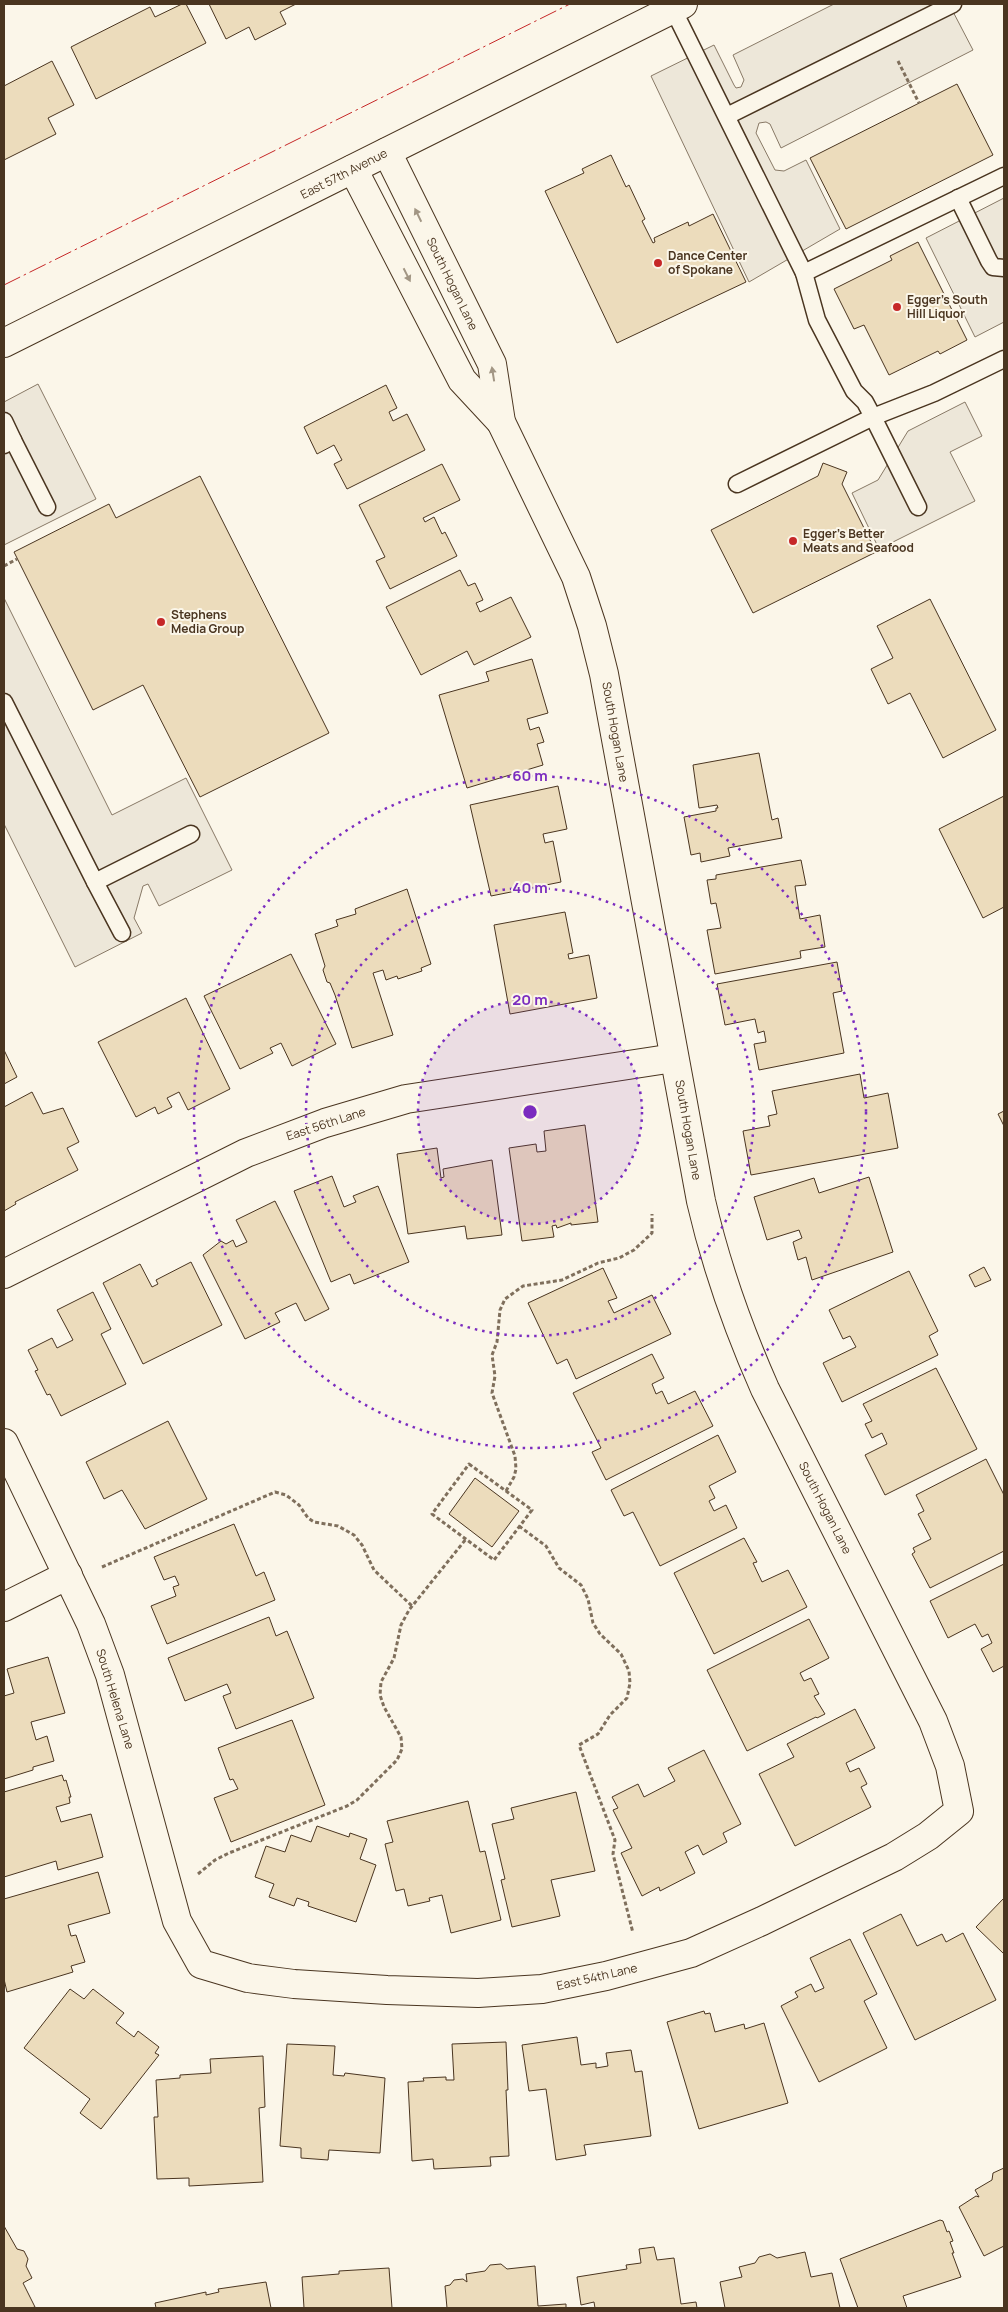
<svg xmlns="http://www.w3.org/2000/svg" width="1008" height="2312" font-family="Manrope,sans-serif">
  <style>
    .parking { fill: #ede7d9; stroke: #887966 }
    .building { fill: #ecdcbc; stroke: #4a3520 }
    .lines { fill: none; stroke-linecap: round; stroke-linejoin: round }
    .lane-casing { stroke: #4a3520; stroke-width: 19 }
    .street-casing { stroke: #4a3520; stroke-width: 30 }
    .secondary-casing { stroke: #4a3520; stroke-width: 30 }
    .path { stroke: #7f6f5c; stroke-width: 3; stroke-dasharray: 4 2.5; stroke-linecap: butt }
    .lane { stroke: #fbf6e9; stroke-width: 16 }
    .street { stroke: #fbf6e9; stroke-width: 28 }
    .secondary { stroke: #fbf6e9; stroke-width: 28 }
    .power { stroke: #c62828; stroke-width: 1; stroke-dasharray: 18 4 2.5 4; stroke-linecap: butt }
    .oneway { fill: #a29684 }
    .ring { fill: none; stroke: #7b2cbf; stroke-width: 2.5; stroke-dasharray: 2.5 5 }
    .poi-dot { fill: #c62828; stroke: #fbf6e9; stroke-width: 2 }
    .labels { text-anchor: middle; stroke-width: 4; stroke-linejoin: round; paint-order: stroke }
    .street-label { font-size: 12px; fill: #4a3520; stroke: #fbf6e9 }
    .poi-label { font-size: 12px; font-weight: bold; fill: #4a3520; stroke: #fbf6e9; text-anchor: start }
    .centre { fill: #7b2cbf; stroke: #fbf6e9; stroke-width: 2.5 }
    .ring-label { font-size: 15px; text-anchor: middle; font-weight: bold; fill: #7b2cbf; stroke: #fbf6e9; stroke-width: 4; stroke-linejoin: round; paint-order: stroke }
  </style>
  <rect width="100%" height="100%" fill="#fbf6e9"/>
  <g class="parking">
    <polygon points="834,4 949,4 973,50 781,148 770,124 766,122 759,123 756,133 775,170 784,171 806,160 840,229 749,282 651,76 714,45 734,85 736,88 741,87 744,80 733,55"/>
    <polygon points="1004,198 1004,322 975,337 926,238"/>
    <polygon points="38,384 96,499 4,545 4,402"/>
    <polygon points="965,402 982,436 950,452 975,501 879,549 852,493 878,480 908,431"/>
    <polygon points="4,598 112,815 186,778 232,870 159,906 148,884 143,886 134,918 142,933 75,967 4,824"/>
  </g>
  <g class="building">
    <polygon points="182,4 186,4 206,43 96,99 71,47 150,7 155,17"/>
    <polygon points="209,4 296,4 280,12 286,24 255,40 249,27 226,39"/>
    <polygon points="52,61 74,105 48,118 56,134 4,160 4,86"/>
    <polygon points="957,84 993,155 846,229 810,158"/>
    <polygon points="611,155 626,187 629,185 645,219 642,221 653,243 655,242 654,238 688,222 689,226 713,214 746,282 617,343 545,191 584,173 582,169"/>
    <polygon points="918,242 967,340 940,354 938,351 889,375 864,325 854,329 834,289 892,260 890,256"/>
    <polygon points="386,385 397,408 389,412 393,421 407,414 425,450 347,489 334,464 342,460 334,445 317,454 304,427"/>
    <polygon points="823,463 847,472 842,484 876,552 753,613 711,530 818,476"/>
    <polygon points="442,464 460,500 423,518 425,522 434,517 442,534 445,532 457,556 390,589 376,561 385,557 359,505"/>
    <polygon points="200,476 329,733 200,797 143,685 93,710 14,552 109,504 116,518"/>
    <polygon points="460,570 468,586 475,583 483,600 476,603 480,612 511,597 531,637 474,665 467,651 421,675 386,607"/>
    <polygon points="930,599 996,730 943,758 910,693 888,704 871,669 893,658 877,626"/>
    <polygon points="532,659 548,713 527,719 530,730 539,727 544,742 537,744 543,765 467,788 439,695 489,681 486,672"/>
    <polygon points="759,753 772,820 778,818 782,838 728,848 730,856 701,862 700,853 691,855 684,817 716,811 716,808 718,808 717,805 699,808 693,765"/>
    <polygon points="558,786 567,829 543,834 545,843 553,841 561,882 491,896 470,805"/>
    <polygon points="1004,796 1004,907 983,918 939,829"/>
    <polygon points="801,860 806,885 795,886 800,919 820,915 825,947 800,951 801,958 715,974 707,930 721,928 716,903 711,904 707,880 716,879 716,875"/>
    <polygon points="407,889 431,964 421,968 422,971 398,979 397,976 386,980 383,970 373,973 393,1035 352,1048 335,995 330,983 327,982 323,970 325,966 315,934 338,926 336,920 356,914 355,909"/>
    <polygon points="565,912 573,953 568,954 569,959 589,955 597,998 510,1014 494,925"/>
    <polygon points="291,954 336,1044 292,1066 281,1043 270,1048 273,1053 240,1069 204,996"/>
    <polygon points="837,962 842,991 833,993 844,1053 759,1070 754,1044 766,1042 764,1031 758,1033 755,1019 725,1025 717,984"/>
    <polygon points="186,998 230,1089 188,1110 179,1092 167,1098 172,1107 158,1114 155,1107 136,1117 98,1042"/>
    <polygon points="4,1050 17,1077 4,1084"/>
    <polygon points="860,1074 864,1098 888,1093 898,1148 751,1175 743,1131 770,1126 768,1116 777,1114 772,1091"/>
    <polygon points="32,1092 43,1114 63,1108 79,1142 67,1148 78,1170 15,1202 16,1204 4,1211 4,1107"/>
    <polygon points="1004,1111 1004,1126 998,1114"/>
    <polygon points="585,1125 598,1222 571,1225 571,1223 557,1228 556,1225 552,1226 554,1237 522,1241 509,1148 536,1144 537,1152 546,1151 544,1131"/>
    <polygon points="437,1148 441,1178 444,1177 443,1169 492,1160 502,1235 467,1239 465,1226 408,1234 397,1154"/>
    <polygon points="332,1176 344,1207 356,1202 353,1196 378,1186 409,1262 354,1284 350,1274 331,1282 294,1191"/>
    <polygon points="869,1177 893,1252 812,1280 806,1257 798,1260 793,1242 802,1238 799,1230 767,1240 754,1197 814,1178 819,1193"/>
    <polygon points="275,1201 329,1309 305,1321 296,1303 275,1313 280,1322 245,1339 203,1255 221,1241 226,1244 233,1240 236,1247 247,1242 236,1220"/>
    <polygon points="191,1262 222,1325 143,1364 103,1283 140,1264 152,1287 158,1284 156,1280"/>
    <polygon points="984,1267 991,1280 975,1287 969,1275"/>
    <polygon points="603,1268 617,1298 608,1301 614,1313 652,1295 671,1334 576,1379 567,1359 557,1364 528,1303"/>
    <polygon points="909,1271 938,1331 929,1336 938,1355 842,1402 823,1363 856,1347 850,1336 843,1339 829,1310"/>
    <polygon points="93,1292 111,1329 101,1334 126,1384 61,1416 50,1394 47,1395 35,1371 38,1370 28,1350 52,1338 57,1348 73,1340 57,1310"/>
    <polygon points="652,1354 664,1378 652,1384 656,1394 662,1391 668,1404 695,1391 713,1426 606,1480 592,1452 601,1448 573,1393"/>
    <polygon points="936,1368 977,1449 885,1495 865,1455 887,1444 882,1433 872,1438 865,1424 872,1421 863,1404"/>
    <polygon points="168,1421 207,1499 145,1529 122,1490 104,1499 86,1462"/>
    <polygon points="718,1435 736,1472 709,1486 715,1498 709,1501 714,1511 726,1505 737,1528 660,1566 633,1512 624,1516 611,1490"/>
    <polygon points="986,1459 1004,1495 1004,1551 930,1588 912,1554 915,1552 913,1548 931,1539 918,1514 924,1511 916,1495"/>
    <polygon points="475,1478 519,1511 492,1547 449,1514"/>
    <polygon points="234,1524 256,1576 264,1572 275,1600 167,1644 151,1606 176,1596 173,1587 179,1585 175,1576 164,1580 154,1557"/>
    <polygon points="744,1538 757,1562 753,1563 762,1582 788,1570 807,1607 714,1654 674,1573"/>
    <polygon points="1004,1564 1004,1666 993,1672 981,1649 992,1643 988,1634 982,1637 975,1624 948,1638 930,1601"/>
    <polygon points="269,1617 276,1636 287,1631 314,1698 236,1729 223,1696 231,1693 227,1684 185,1701 168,1658"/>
    <polygon points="809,1619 829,1658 800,1673 804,1681 811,1678 819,1694 814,1696 825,1714 817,1718 816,1717 747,1751 707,1670"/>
    <polygon points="48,1657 65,1713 31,1722 36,1740 47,1736 54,1761 33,1767 33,1770 4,1779 4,1696 14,1693 7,1669"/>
    <polygon points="855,1709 875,1748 846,1763 850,1772 859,1768 867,1784 861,1787 871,1807 795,1846 759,1774 794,1757 787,1744"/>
    <polygon points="292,1720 325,1805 231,1842 214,1798 238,1789 233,1779 230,1780 218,1748"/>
    <polygon points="704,1750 741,1824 723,1833 727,1842 703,1855 698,1845 685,1852 695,1873 660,1891 659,1887 642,1896 621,1853 632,1848 613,1810 618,1808 612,1797 638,1784 644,1797 675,1781 668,1768"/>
    <polygon points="62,1775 64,1781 66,1780 71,1797 69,1797 70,1803 56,1807 61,1822 91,1814 103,1857 58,1870 56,1861 4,1877 4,1792"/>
    <polygon points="576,1792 595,1871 551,1880 560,1916 512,1927 501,1880 505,1879 492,1824 514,1819 511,1808"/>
    <polygon points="468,1801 480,1852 485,1851 501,1920 451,1933 442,1895 429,1898 430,1901 408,1906 404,1889 396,1891 385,1844 393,1842 387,1821"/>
    <polygon points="317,1826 349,1837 350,1833 367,1839 360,1859 376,1865 356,1922 308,1906 309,1902 297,1898 294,1906 269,1897 274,1884 255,1877 266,1846 285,1852 291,1835 311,1842"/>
    <polygon points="98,1872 110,1913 68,1925 71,1936 76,1935 85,1962 71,1966 73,1972 7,1992 4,1979 4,1899"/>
    <polygon points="1004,1898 1004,1954 976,1927"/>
    <polygon points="901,1914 917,1946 942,1934 946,1942 963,1933 996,2000 915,2040 863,1933"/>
    <polygon points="850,1939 877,1994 864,2001 887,2048 819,2082 781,2006 798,1997 795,1992 811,1984 815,1992 824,1988 810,1958"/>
    <polygon points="70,1989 84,1999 93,1989 124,2013 116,2023 134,2037 138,2031 159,2047 155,2053 159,2055 101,2129 80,2113 90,2099 24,2048"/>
    <polygon points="704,2011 705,2014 710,2013 715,2032 744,2024 745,2029 764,2023 788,2103 699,2129 667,2022"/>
    <polygon points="577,2037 581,2065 596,2063 596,2068 608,2066 606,2053 631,2050 635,2072 642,2071 651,2136 584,2145 586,2155 556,2160 546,2089 529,2091 522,2045"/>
    <polygon points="506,2042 508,2090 506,2090 509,2156 490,2157 491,2166 434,2169 433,2159 412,2161 408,2082 424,2081 423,2078 446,2077 446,2080 454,2080 452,2044"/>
    <polygon points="287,2044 335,2046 333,2075 344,2076 345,2073 385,2078 380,2153 329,2150 328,2160 301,2158 301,2148 280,2146"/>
    <polygon points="263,2056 265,2107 259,2108 263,2182 189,2186 189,2178 157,2179 154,2117 158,2117 156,2080 180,2078 180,2075 211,2073 210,2059"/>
    <polygon points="1004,2168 1004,2246 984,2256 959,2207 976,2196 979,2197 975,2190 992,2180 993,2173"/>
    <polygon points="940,2220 943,2221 947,2232 949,2231 953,2241 950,2242 954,2253 952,2253 961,2277 903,2296 907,2308 858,2308 840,2259"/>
    <polygon points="4,2226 17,2249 24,2251 28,2259 26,2266 32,2278 23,2283 35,2307 31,2308 4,2308"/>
    <polygon points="654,2247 657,2260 674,2258 681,2304 696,2302 697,2308 595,2308 594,2302 581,2305 577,2277 627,2269 626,2265 641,2263 639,2249"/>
    <polygon points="805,2252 811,2277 832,2273 840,2308 725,2308 720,2282 742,2277 739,2267 755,2263 759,2257 770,2254 777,2258"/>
    <polygon points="501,2264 507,2269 535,2266 538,2306 566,2304 566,2308 447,2308 445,2286 450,2285 454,2280 463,2279 467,2282 466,2274 485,2271 490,2265"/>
    <polygon points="389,2268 392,2308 304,2308 302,2277 339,2274 339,2271"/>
    <polygon points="266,2282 271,2308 156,2308 155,2303 206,2292 206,2295 219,2292 218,2289"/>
  </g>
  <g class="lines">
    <defs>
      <g id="lane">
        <polyline points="673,9 804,273 817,320 854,391 865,402 873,417 934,393 1004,359"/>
        <polyline points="727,116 953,4"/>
        <polyline points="958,198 989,261 993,267 1004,268"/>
        <polyline points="804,273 1004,176"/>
        <polyline points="4,421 13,440 4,445"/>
        <polyline points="13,440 47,507"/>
        <polyline points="737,484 873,417 918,507"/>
        <polyline points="4,702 95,882 191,834"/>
        <polyline points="95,882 122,933"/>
      </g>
      <g id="street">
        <polyline points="353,169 462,380 501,422"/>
        <polyline points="4,1274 246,1153 325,1123 406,1099 674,1058"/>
        <path d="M4,1443L91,1624L110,1675L177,1921L201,1964L248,1978L294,1984L387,1990L478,1993L542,1989L606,1976L691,1953L762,1921L894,1857L928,1836L959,1811L950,1766L933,1721L765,1389C738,1328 716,1266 701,1201L604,674L592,626L576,577L501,422L492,364L387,152"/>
        <polyline points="4,1607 68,1575"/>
      </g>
      <polyline id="secondary" points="4,343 683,4"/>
    </defs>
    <use href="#lane" class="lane-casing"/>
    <use href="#street" class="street-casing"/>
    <use href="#secondary" class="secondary-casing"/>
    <g class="path">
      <polyline points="898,61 919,103"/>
      <polyline points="4,566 17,559"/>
      <polygon points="469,1464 532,1510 494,1560 432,1514"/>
      <polyline points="506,1491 514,1477 516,1469 515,1456 492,1393 495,1376 492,1355 497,1342 500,1310 505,1299 523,1286 562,1280 598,1263 619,1258 634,1250 652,1233 652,1214"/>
      <polyline points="519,1526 546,1546 559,1568 581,1585 588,1599 593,1623 600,1634 621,1654 629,1671 630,1683 627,1698 610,1715 598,1734 579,1745 615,1840 613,1854 633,1933"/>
      <polyline points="102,1567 275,1492 286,1495 299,1505 308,1518 314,1522 338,1526 354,1535 362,1545 374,1570 412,1606"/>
      <polyline points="198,1874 215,1860 229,1853 347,1806 357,1800 397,1760 402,1749 401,1737 384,1707 380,1695 381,1682 394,1658 401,1625 409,1610 466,1539"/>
    </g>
    <use href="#lane" class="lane"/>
    <use href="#street" class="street"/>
    <use href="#secondary" class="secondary"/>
    <polyline class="power" points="4,285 570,4"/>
  </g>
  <defs><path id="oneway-solid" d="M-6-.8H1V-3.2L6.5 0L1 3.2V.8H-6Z" transform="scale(1.25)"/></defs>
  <g class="oneway">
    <use href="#oneway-solid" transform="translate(418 215) rotate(-116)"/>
    <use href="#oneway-solid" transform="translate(407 275) rotate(63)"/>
    <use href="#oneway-solid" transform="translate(493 374) rotate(-99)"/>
  </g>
  <circle cx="530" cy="1112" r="112" fill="#7b2cbf" fill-opacity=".12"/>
  <g class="ring">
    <circle cx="530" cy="1112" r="112"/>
    <circle cx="530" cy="1112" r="224"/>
    <circle cx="530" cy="1112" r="336"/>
  </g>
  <g class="poi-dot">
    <circle cx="658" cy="263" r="5"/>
    <circle cx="897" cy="307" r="5"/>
    <circle cx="793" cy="541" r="5"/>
    <circle cx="161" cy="622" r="5"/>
  </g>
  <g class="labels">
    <g class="street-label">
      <text transform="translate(344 174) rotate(-27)" y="4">East 57th Avenue</text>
      <text transform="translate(452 284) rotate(64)" y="4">South Hogan Lane</text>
      <text transform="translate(615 732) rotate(80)" y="4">South Hogan Lane</text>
      <text transform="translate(326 1124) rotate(-18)" y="4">East 56th Lane</text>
      <text transform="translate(688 1130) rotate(80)" y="4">South Hogan Lane</text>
      <text transform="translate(825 1508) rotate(63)" y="4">South Hogan Lane</text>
      <text transform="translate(115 1699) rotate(73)" y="4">South Helena Lane</text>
      <text transform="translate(597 1977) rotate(-13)" y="4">East 54th Lane</text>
    </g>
    <g class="poi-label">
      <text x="668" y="260">Dance Center<tspan x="668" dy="14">of Spokane</tspan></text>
      <text x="907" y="304">Egger's South<tspan x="907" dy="14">Hill Liquor</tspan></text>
      <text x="803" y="538">Egger's Better<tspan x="803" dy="14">Meats and Seafood</tspan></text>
      <text x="171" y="619">Stephens<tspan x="171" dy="14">Media Group</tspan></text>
    </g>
  </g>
  <circle cx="530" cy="1112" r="8" class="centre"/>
  <g class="ring-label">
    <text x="530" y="781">60 m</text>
    <text x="530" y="893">40 m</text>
    <text x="530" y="1005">20 m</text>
  </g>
  <rect width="1008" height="2312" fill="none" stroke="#4a3520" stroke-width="10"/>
</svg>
